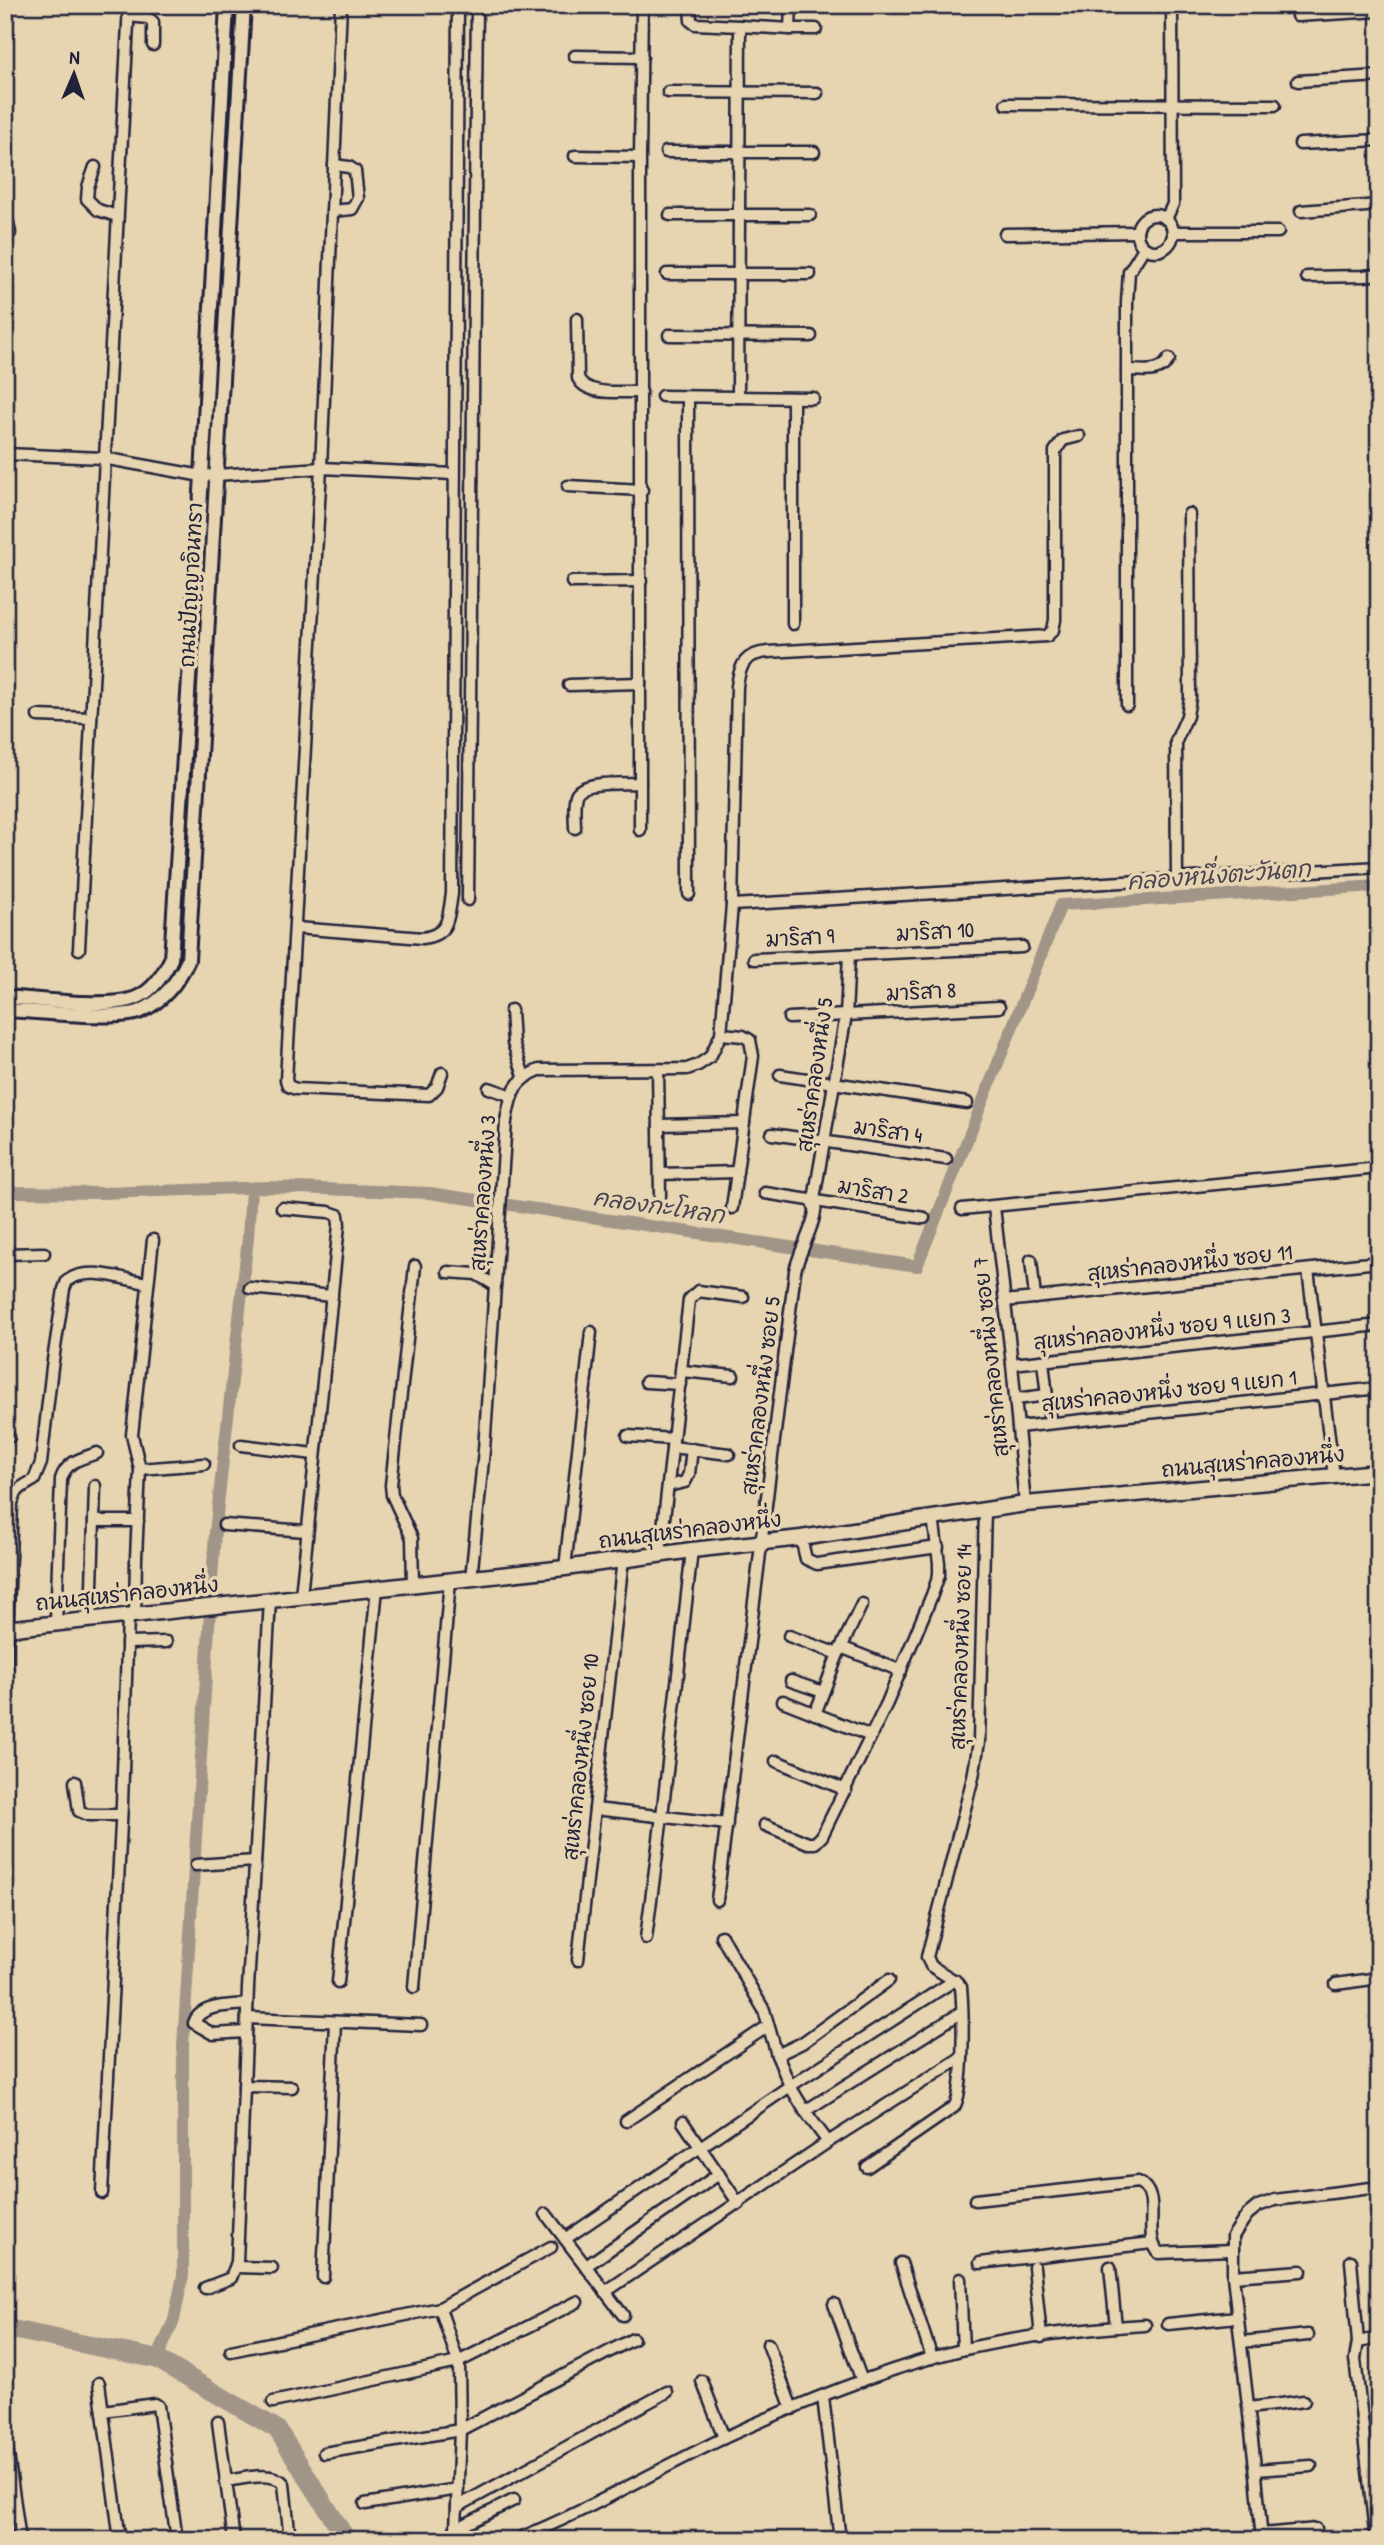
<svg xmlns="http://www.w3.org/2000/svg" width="1384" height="2545" font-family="'Patrick Hand','Playpen Sans Thai',sans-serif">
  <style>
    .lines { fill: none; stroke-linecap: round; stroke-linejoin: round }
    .canal { stroke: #a19587; stroke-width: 12 }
    .river { stroke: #a19587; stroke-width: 19 }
    .minor-casing { stroke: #22223b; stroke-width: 15 }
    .tertiary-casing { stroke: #22223b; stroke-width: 18 }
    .secondary-casing { stroke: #22223b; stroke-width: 19 }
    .minor { stroke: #e7d5b2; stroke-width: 10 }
    .tertiary { stroke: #e7d5b2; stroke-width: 12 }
    .secondary { stroke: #e7d5b2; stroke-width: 14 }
    .labels { text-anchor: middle; stroke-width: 7; stroke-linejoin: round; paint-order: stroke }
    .street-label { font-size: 21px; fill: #22223b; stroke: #e7d5b2 }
    .water-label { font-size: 23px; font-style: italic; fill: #484452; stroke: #e7d5b2 }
  </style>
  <rect width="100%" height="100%" fill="#e7d5b2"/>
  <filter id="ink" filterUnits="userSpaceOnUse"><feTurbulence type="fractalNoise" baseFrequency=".0143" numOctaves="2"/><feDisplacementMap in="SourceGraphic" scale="14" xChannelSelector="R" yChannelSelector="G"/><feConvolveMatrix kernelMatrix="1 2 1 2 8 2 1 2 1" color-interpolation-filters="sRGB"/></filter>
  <g filter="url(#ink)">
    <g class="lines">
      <g class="canal">
        <polyline points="5,1192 102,1193 269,1187 430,1193 917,1266 1061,905 1379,886"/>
        <polyline points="157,2359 174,2320 183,2275 183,2046 215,1532 248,1238 251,1188"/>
      </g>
      <polyline class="river" points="5,2328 157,2359 277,2429 347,2540"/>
      <defs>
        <g id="minor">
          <polyline points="341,5 321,468 286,1080 288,1086 296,1089 429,1095 437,1087 442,1073"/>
          <polyline points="690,5 691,21 695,24 740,26 738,397"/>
          <polyline points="128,16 148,18 153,22 153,45"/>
          <polyline points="1297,16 1379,11"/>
          <polyline points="740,26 790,29 791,5"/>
          <polyline points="790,29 816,29"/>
          <polyline points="575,56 642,57"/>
          <polyline points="1298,81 1379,76"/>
          <polyline points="668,92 817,93"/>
          <polyline points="1006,104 1275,105"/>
          <polyline points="1300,144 1379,140"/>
          <polyline points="666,152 814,152"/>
          <polyline points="575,156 640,157"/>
          <polyline points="95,167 88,187 87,199 98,210 117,216"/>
          <polyline points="332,211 352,209 358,198 355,171 349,167 334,165"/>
          <polyline points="1301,211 1379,205"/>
          <polyline points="670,215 810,215"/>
          <circle cx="1155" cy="233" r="18"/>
          <polyline points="1166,219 1173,204 1172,5"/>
          <polyline points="1173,232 1278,232"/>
          <polyline points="1005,234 1137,232"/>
          <polyline points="5,240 10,233 8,223"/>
          <polyline points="667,274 810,274"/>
          <polyline points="1307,277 1364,276 1379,274"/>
          <path d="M577,319L578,378C587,397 623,391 641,392"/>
          <polyline points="669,335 811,336"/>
          <path d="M1127,370C1142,370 1160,375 1169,359"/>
          <polyline points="662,396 813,398"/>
          <polyline points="688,397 689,894"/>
          <polyline points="793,398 793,624"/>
          <polyline points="5,454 103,458 202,476 321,468 454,474"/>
          <polyline points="568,486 642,490"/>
          <polyline points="572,582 641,581"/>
          <polyline points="569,685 640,683"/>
          <polyline points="1127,705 1127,302 1129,272 1144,248"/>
          <polyline points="38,716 90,718"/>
          <path d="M575,828C575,819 573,804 576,795C581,780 626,784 640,783"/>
          <polyline points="640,830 640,157 642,5"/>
          <polyline points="1177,880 1176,741 1187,716 1190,698 1189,514"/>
          <polyline points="468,900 477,5"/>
          <polyline points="732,905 1379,867"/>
          <path d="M296,928L423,938C450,934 448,917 452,894L458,5"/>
          <polyline points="79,949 129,5"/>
          <polyline points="754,959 1022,947"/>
          <polyline points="511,1010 513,1043 524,1076"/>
          <polyline points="789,1018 999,1007"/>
          <polyline points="721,1034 743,1036 750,1040 753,1056 732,1208"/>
          <polyline points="658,1070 660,1196"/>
          <polyline points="780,1075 967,1103"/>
          <polyline points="489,1088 512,1096"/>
          <polyline points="659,1125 744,1123"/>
          <polyline points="772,1134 946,1159"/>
          <polyline points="660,1174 737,1172"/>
          <polyline points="765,1193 924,1218"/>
          <polyline points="813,1205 846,1015 849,955"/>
          <polyline points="994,1207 1012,1364 1025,1504"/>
          <polyline points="282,1208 329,1212 338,1215 339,1225 301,1596"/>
          <polyline points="962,1209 1379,1168"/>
          <polyline points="5,1254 44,1253"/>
          <polyline points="1031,1260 1035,1298"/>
          <polyline points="1308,1270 1334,1476"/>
          <polyline points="448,1272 476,1274 495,1285"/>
          <polyline points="250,1288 332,1296"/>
          <polyline points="1005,1301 1379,1262"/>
          <polyline points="1043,1361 1050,1423"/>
          <polyline points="1012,1364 1379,1325"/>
          <polyline points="682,1371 733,1376"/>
          <polyline points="646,1382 680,1384"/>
          <polyline points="1016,1399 1047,1395"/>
          <polyline points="1018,1427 1379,1388"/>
          <polyline points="628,1436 673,1439"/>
          <polyline points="5,1437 9,1437"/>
          <polyline points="241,1445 314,1454"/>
          <polyline points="672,1447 729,1454"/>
          <polyline points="140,1469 204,1464"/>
          <polyline points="668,1486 685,1482 689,1474 692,1449"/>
          <polyline points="94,1521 138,1521"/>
          <polyline points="224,1525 306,1531"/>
          <polyline points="801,1538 806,1559 817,1564 938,1547"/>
          <polyline points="660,1554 689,1300 698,1291 743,1297"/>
          <polyline points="565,1568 591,1332"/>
          <path d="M471,1579L484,1450L506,1121C511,1095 512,1081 539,1070L687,1069L698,1065L710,1057L721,1034L732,905L737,686C740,664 745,654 768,652L1047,636L1053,630L1055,620V451L1063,440L1079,436"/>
          <polyline points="413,1585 412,1538 392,1495 391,1485 415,1266"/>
          <polyline points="135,1615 136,1558 140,1469 132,1435 153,1240"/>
          <polyline points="91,1620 95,1486"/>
          <path d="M56,1623L61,1479C67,1461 80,1459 97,1453"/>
          <polyline points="789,1636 838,1654"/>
          <polyline points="127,1643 166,1642"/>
          <polyline points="841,1647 901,1671"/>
          <polyline points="791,1681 823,1692"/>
          <path d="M5,1694L12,1504C15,1489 22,1487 34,1480L41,1463L52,1367L64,1289L67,1281C87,1265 125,1280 148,1283"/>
          <polyline points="783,1701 871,1736"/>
          <polyline points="815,1714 838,1654 862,1604"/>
          <polyline points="776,1761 846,1790"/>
          <polyline points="75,1782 79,1811 88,1815 121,1815"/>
          <polyline points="595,1809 727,1824"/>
          <polyline points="765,1825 808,1843 815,1843 822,1836 887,1703 932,1595 939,1575 939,1563 933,1517"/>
          <polyline points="196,1865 255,1861"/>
          <path d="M717,1900L795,1271C799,1251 819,1218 815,1201"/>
          <polyline points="721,1936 764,2010 777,2055 790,2086 805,2111 828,2142"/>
          <polyline points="646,1938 662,1816 692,1550"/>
          <polyline points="578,1960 623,1559"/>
          <polyline points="338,1982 377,1588"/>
          <polyline points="1336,1984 1379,1978"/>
          <polyline points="414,1987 450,1581"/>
          <polyline points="247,2018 421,2025"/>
          <path d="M246,2032L213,2034L194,2023C200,2004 230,2006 247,2004"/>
          <polyline points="777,2055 802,2043 889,1980"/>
          <polyline points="244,2086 292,2087"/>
          <polyline points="805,2111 962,2012"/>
          <polyline points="626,2121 768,2026"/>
          <polyline points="683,2122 739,2204"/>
          <path d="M867,2167L954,2107C965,2091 963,2009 961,1987L958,1983L931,1966L927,1957L973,1777L979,1742L985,1509"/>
          <polyline points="102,2193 122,1804 128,1616"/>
          <path d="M975,2200L1138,2182C1164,2195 1141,2234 1159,2253L1231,2250"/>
          <polyline points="546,2214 623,2315"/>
          <polyline points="565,2239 790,2086 955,1980"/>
          <polyline points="1351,2261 1358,2342 1355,2359 1376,2540"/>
          <polyline points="901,2263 932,2358"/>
          <polyline points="980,2263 1152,2243"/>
          <polyline points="586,2266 719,2174"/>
          <polyline points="236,2267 272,2268"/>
          <polyline points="1034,2267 1041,2337"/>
          <polyline points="1110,2267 1116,2327"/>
          <polyline points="1233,2276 1301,2271"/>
          <polyline points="323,2277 335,2022"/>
          <polyline points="960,2279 963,2349"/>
          <polyline points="205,2288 231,2278 237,2262 248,1988 270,1600"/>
          <polyline points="605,2292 828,2142 962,2057"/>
          <polyline points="834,2304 862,2381"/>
          <polyline points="440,2308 459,2365 460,2430 456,2529 445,2540"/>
          <polyline points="1168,2324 1237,2317"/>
          <polyline points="1241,2342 1308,2335"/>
          <polyline points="1358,2342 1379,2338"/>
          <polyline points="768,2344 792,2409"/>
          <polyline points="231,2351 440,2308 551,2247"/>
          <polyline points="702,2381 724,2438"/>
          <polyline points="99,2383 120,2540"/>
          <polyline points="823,2397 840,2540"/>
          <polyline points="273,2402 458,2362 577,2302"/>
          <polyline points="1249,2408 1304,2401"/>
          <polyline points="103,2411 155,2404 158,2406 177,2540"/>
          <polyline points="218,2422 234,2540"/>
          <polyline points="5,2433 20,2540"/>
          <polyline points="324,2453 460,2430 633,2339"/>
          <polyline points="1256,2470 1311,2466"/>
          <path d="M226,2481C242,2479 273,2470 284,2484L290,2540"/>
          <polyline points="365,2504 458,2489"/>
          <polyline points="457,2507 667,2392"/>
          <polyline points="456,2529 514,2500"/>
          <polyline points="1261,2534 1316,2529"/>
          <path d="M515,2540C588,2511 656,2470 726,2437C798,2404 884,2369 961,2350C1021,2336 1084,2329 1145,2325"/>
          <polyline points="1262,2540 1256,2475 1233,2276 1233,2236 1247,2215 1258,2206 1275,2200 1379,2187"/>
        </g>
        <g id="tertiary">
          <path d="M5,997C37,999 101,1008 130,1000C150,995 163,976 171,959L202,476L227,5"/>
          <path d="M5,1010C33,1011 120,1021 141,1011C164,1000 178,982 188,960L244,5"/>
        </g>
        <polyline id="secondary" points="5,1629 565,1568 692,1550 801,1538 1025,1504 1379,1472"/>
      </defs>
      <use href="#minor" class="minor-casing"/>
      <use href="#tertiary" class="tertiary-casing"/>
      <use href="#secondary" class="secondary-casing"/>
      <use href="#minor" class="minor"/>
      <use href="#tertiary" class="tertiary"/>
      <use href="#secondary" class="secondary"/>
    </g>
  </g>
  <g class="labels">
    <g class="street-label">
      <text transform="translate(191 585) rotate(-87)" y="7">ถนนปัญญาอินทรา</text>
      <text transform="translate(935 932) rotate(-3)" y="7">มาริสา 10</text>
      <text transform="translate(800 938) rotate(-3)" y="7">มาริสา 9</text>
      <text transform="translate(921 992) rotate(-3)" y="7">มาริสา 8</text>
      <text transform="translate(815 1075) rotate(-82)" y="7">สุเหร่าคลองหนึ่ง 5</text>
      <text transform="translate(888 1131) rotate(8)" y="7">มาริสา 4</text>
      <text transform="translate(873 1191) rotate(9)" y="7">มาริสา 2</text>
      <text transform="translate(483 1193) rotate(-86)" y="7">สุเหร่าคลองหนึ่ง 3</text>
      <text transform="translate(1190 1263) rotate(-6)" y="7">สุเหร่าคลองหนึ่ง ซอย 11</text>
      <text transform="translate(1162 1329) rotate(-6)" y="7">สุเหร่าคลองหนึ่ง ซอย 9 แยก 3</text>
      <text transform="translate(991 1357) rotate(-96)" y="7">สุเหร่าคลองหนึ่ง ซอย 7</text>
      <text transform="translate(1169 1391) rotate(-6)" y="7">สุเหร่าคลองหนึ่ง ซอย 9 แยก 1</text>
      <text transform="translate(761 1396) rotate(-83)" y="7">สุเหร่าคลองหนึ่ง ซอย 5</text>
      <text transform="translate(1253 1462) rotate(-5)" y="7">ถนนสุเหร่าคลองหนึ่ง</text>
      <text transform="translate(690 1530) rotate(-7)" y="7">ถนนสุเหร่าคลองหนึ่ง</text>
      <text transform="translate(127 1594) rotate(-6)" y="7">ถนนสุเหร่าคลองหนึ่ง</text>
      <text transform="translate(961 1647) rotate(-88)" y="7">สุเหร่าคลองหนึ่ง ซอย 14</text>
      <text transform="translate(581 1757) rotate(-84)" y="7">สุเหร่าคลองหนึ่ง ซอย 10</text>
    </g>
    <g class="water-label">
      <text transform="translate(1219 875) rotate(-4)" y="8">คลองหนึ่งตะวันตก</text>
      <text transform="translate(659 1206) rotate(8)" y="8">คลองกะโหลก</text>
    </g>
  </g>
  <rect width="1384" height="2545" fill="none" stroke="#e7d5b2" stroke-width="28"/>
  <rect x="14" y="14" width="1356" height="2517" fill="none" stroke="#22223b" stroke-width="2.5" filter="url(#ink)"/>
  <g transform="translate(74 74) rotate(2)" stroke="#e7d5b2" stroke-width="5" paint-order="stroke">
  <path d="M0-5L12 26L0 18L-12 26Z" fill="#22223b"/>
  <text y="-10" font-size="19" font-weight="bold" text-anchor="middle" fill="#22223b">N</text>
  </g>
</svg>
